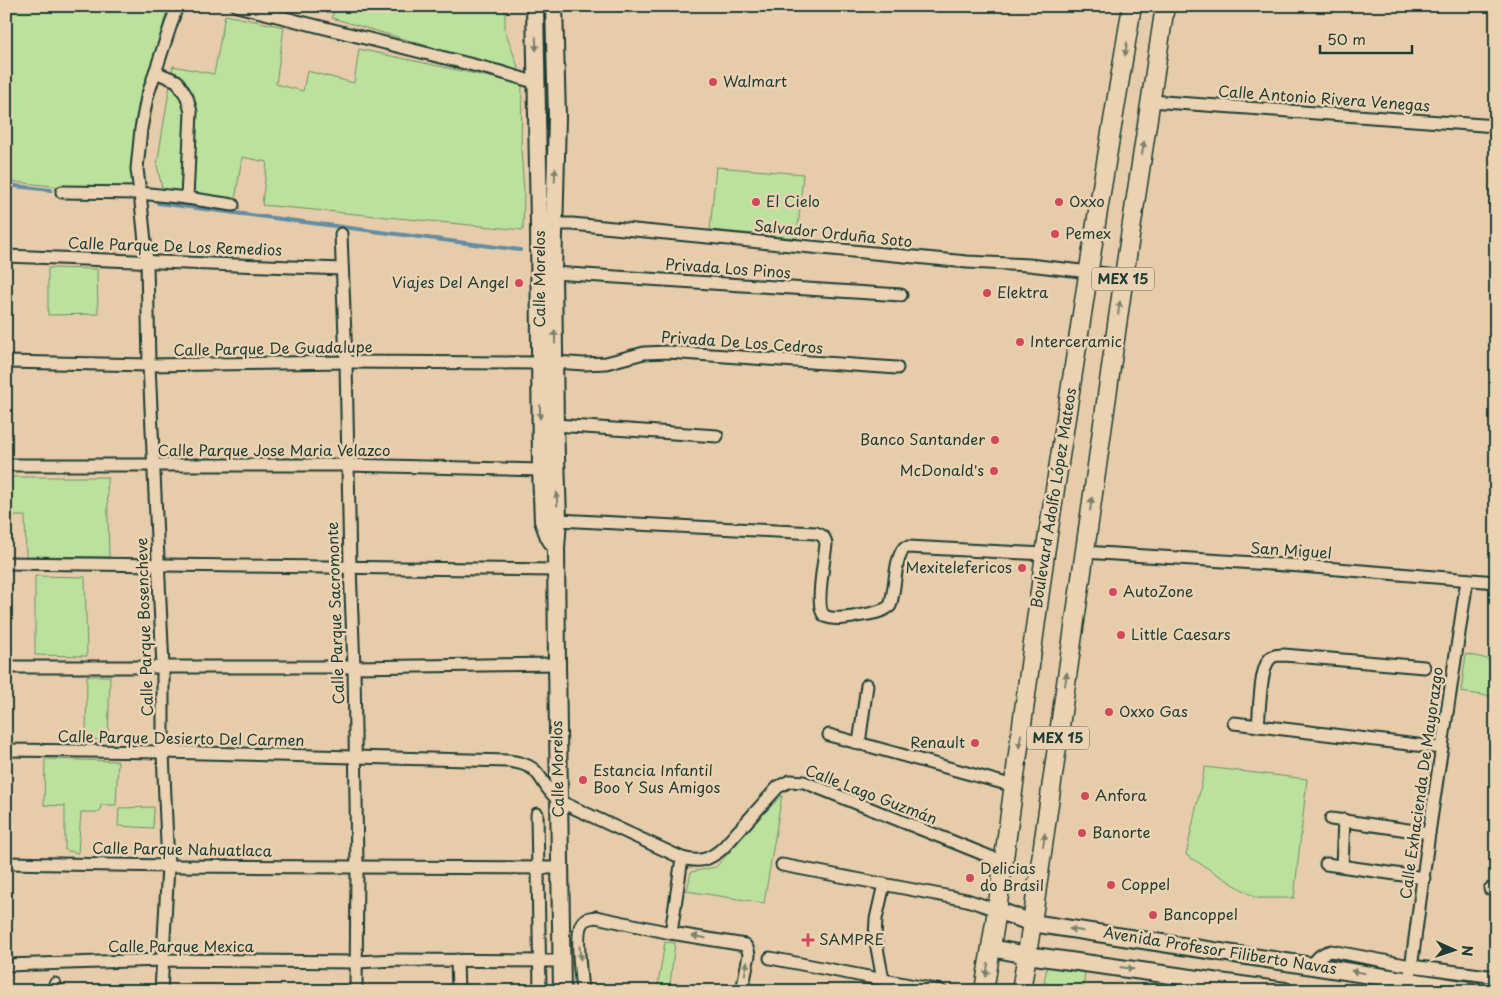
<svg xmlns="http://www.w3.org/2000/svg" width="1502" height="997" font-family="'Playpen Sans',sans-serif">
  <style>
    .green { fill: #bbe19c; stroke: #6d8f68 }
    .lines { fill: none; stroke-linecap: round; stroke-linejoin: round }
    .stream { stroke: #638ca2; stroke-width: 4 }
    .street-casing { stroke: #1f3d34; stroke-width: 15 }
    .secondary-casing { stroke: #1f3d34; stroke-width: 20 }
    .primary-casing { stroke: #1f3d34; stroke-width: 21 }
    .street { stroke: #ead2b2; stroke-width: 11 }
    .secondary { stroke: #ead2b2; stroke-width: 16 }
    .primary { stroke: #ead2b2; stroke-width: 18 }
    .oneway { fill: #7a806d }
    .poi-dot { fill: #d1495b; stroke: #ead2b2; stroke-width: 2 }
    .labels { text-anchor: middle; stroke-width: 5; stroke-linejoin: round; paint-order: stroke }
    .shield { fill: #ead2b2; stroke: #5c6a5a; stroke-width: 1 }
    .shield-label { font-size: 14px; font-weight: bold; fill: #1f3d34 }
    .poi-label { font-size: 15px; fill: #1f3d34; stroke: #ead2b2; text-anchor: start }
    .street-label { font-size: 15px; fill: #1f3d34; stroke: #ead2b2 }
  </style>
  <rect width="100%" height="100%" fill="#e6ccaa"/>
  <filter id="ink" filterUnits="userSpaceOnUse"><feTurbulence type="fractalNoise" baseFrequency=".02" numOctaves="2"/><feDisplacementMap in="SourceGraphic" scale="10" xChannelSelector="R" yChannelSelector="G"/><feConvolveMatrix kernelMatrix="1 2 1 2 8 2 1 2 1" color-interpolation-filters="sRGB"/></filter>
  <g filter="url(#ink)">
    <g class="green">
      <polygon points="6,6 168,6 153,63 136,151 147,196 6,181"/>
      <polygon points="335,6 505,6 505,30 520,73 332,18"/>
      <polygon points="225,15 284,27 276,84 303,91 307,71 354,83 359,49 522,84 521,149 524,191 523,230 262,205 267,162 242,157 235,200 164,197 157,165 173,66 214,74"/>
      <polygon points="716,167 803,174 797,238 710,230"/>
      <polygon points="48,268 97,269 98,314 48,315"/>
      <polygon points="7,477 107,477 109,557 26,556 25,516 6,516"/>
      <polygon points="35,576 85,577 87,656 35,655"/>
      <polygon points="1466,654 1496,661 1496,697 1461,692"/>
      <polygon points="87,676 110,676 108,740 86,739"/>
      <polygon points="45,759 118,761 116,805 101,805 100,812 81,812 78,853 65,850 65,806 44,805"/>
      <polygon points="1205,767 1307,779 1294,898 1256,898 1186,855"/>
      <polygon points="782,795 764,903 687,891 691,872 716,867 755,823"/>
      <polygon points="154,807 153,828 118,826 119,808"/>
      <polygon points="665,942 675,943 669,991 657,991"/>
      <polygon points="1047,966 1085,972 1083,990 1044,983"/>
    </g>
    <g class="lines">
      <g class="stream">
        <polyline points="6,185 51,190"/>
        <polyline points="158,203 520,250"/>
      </g>
      <defs>
        <g id="street">
          <polyline points="237,6 497,71 537,83"/>
          <polyline points="155,72 177,81 187,97 191,112 187,198"/>
          <polyline points="1150,101 1496,126"/>
          <polyline points="62,192 140,193 187,198 233,205"/>
          <polyline points="548,224 572,224 967,262 1029,265 1124,276"/>
          <polyline points="341,234 346,362 350,567 354,667 357,866 356,991"/>
          <polyline points="6,256 342,269"/>
          <polyline points="553,273 901,295"/>
          <polyline points="6,362 149,365 346,362 540,363"/>
          <polyline points="555,362 584,364 606,363 644,353 668,352 897,368"/>
          <polyline points="555,425 717,436"/>
          <polyline points="6,465 347,465 541,470"/>
          <path d="M558,520L816,533C822,535 825,537 826,544C825,557 814,609 825,616C832,620 845,618 853,617C865,614 880,614 890,606C896,589 894,560 904,548L908,547L1045,554"/>
          <polyline points="1084,552 1301,566 1496,582"/>
          <path d="M6,563C190,567 373,567 556,570"/>
          <polyline points="6,667 354,667 557,664"/>
          <polyline points="1234,723 1442,748"/>
          <path d="M1258,726C1260,711 1259,665 1272,657C1275,655 1280,655 1284,655L1424,667"/>
          <polyline points="829,735 1014,786"/>
          <polyline points="859,744 867,685"/>
          <path d="M6,750L163,752L508,761C545,765 536,781 559,801L682,858C700,863 709,860 723,848L778,787L790,781L804,782L1003,862"/>
          <polyline points="537,814 540,991"/>
          <polyline points="1331,819 1429,833"/>
          <polyline points="6,863 168,866 560,868"/>
          <polyline points="1326,864 1424,878"/>
          <polyline points="782,865 967,900 997,910"/>
          <polyline points="1342,866 1344,820"/>
          <polyline points="1490,889 1496,889"/>
          <polyline points="671,933 682,858"/>
          <polyline points="770,958 941,991"/>
          <polyline points="457,960 458,991"/>
          <polyline points="6,965 162,960 356,962 397,960 561,961"/>
          <path d="M1312,965C1318,957 1322,953 1331,951L1411,966L1496,977"/>
          <polyline points="883,980 875,937 876,919 884,884"/>
          <polyline points="55,984 56,991"/>
          <polyline points="161,991 168,866 163,752 163,667 149,365 147,261 140,193 137,169 141,129 147,97 177,6"/>
          <path d="M582,991C581,978 575,932 582,923C585,918 591,918 596,917L671,933L745,945L748,950L749,955L742,991"/>
          <polyline points="1408,991 1429,833 1467,580"/>
        </g>
        <g id="secondary">
          <polyline points="535,6 539,223 541,470 543,521 549,537 556,548"/>
          <polyline points="554,6 557,117 553,273 555,425 558,520 556,548 557,664 562,991"/>
          <polyline points="997,910 1032,923 1475,991"/>
          <polyline points="991,948 1027,955 1285,991"/>
        </g>
        <g id="primary">
          <polyline points="984,991 997,910 1045,554 1097,217 1132,6"/>
          <polyline points="1021,991 1032,923 1124,276 1165,6"/>
        </g>
      </defs>
      <use href="#street" class="street-casing"/>
      <use href="#secondary" class="secondary-casing"/>
      <use href="#primary" class="primary-casing"/>
      <use href="#street" class="street"/>
      <use href="#secondary" class="secondary"/>
      <use href="#primary" class="primary"/>
    </g>
    <defs><path id="oneway-solid" d="M-6-.8H1V-3.2L6.5 0L1 3.2V.8H-6Z" transform="scale(1.25)"/></defs>
    <g class="oneway">
      <use href="#oneway-solid" transform="translate(536 44) rotate(89)"/>
      <use href="#oneway-solid" transform="translate(1126 49) rotate(98)"/>
      <use href="#oneway-solid" transform="translate(1143 148) rotate(-81)"/>
      <use href="#oneway-solid" transform="translate(555 175) rotate(-88)"/>
      <use href="#oneway-solid" transform="translate(1119 308) rotate(-82)"/>
      <use href="#oneway-solid" transform="translate(555 337) rotate(-91)"/>
      <use href="#oneway-solid" transform="translate(540 412) rotate(90)"/>
      <use href="#oneway-solid" transform="translate(557 499) rotate(-92)"/>
      <use href="#oneway-solid" transform="translate(1091 504) rotate(-82)"/>
      <use href="#oneway-solid" transform="translate(1066 679) rotate(-82)"/>
      <use href="#oneway-solid" transform="translate(1020 741) rotate(98)"/>
      <use href="#oneway-solid" transform="translate(1044 840) rotate(-82)"/>
      <use href="#oneway-solid" transform="translate(1076 930) rotate(-171)"/>
      <use href="#oneway-solid" transform="translate(699 937) rotate(-171)"/>
      <use href="#oneway-solid" transform="translate(580 953) rotate(86)"/>
      <use href="#oneway-solid" transform="translate(746 968) rotate(-80)"/>
      <use href="#oneway-solid" transform="translate(1127 968) rotate(8)"/>
      <use href="#oneway-solid" transform="translate(987 970) rotate(99)"/>
      <use href="#oneway-solid" transform="translate(1358 972) rotate(-170)"/>
    </g>
  </g>
  <g class="poi-dot">
    <circle cx="713" cy="82" r="5"/>
    <circle cx="756" cy="202" r="5"/>
    <circle cx="1059" cy="202" r="5"/>
    <circle cx="1055" cy="234" r="5"/>
    <circle cx="519" cy="283" r="5"/>
    <circle cx="987" cy="293" r="5"/>
    <circle cx="1020" cy="342" r="5"/>
    <circle cx="995" cy="440" r="5"/>
    <circle cx="994" cy="471" r="5"/>
    <circle cx="1022" cy="568" r="5"/>
    <circle cx="1113" cy="592" r="5"/>
    <circle cx="1121" cy="635" r="5"/>
    <circle cx="1109" cy="712" r="5"/>
    <circle cx="975" cy="743" r="5"/>
    <circle cx="583" cy="780" r="5"/>
    <circle cx="1085" cy="796" r="5"/>
    <circle cx="1082" cy="833" r="5"/>
    <circle cx="970" cy="878" r="5"/>
    <circle cx="1111" cy="885" r="5"/>
    <circle cx="1153" cy="915" r="5"/>
    <path d="M805.5 932.5h5v5h5v5h-5v5h-5v-5h-5v-5h5z"/>
  </g>
  <g class="labels">
    <g class="shield">
      <rect x="1092" y="267.5" width="62" height="23" rx="4"/>
      <rect x="1027" y="726.5" width="62" height="23" rx="4"/>
    </g>
    <g class="shield-label">
      <text x="1123" y="284">MEX 15</text>
      <text x="1058" y="743">MEX 15</text>
    </g>
    <g class="poi-label">
      <text x="723" y="87">Walmart</text>
      <text x="766" y="207">El Cielo</text>
      <text x="1069" y="207">Oxxo</text>
      <text x="1065" y="239">Pemex</text>
      <text x="509" y="288" text-anchor="end">Viajes Del Angel</text>
      <text x="997" y="298">Elektra</text>
      <text x="1030" y="347">Interceramic</text>
      <text x="985" y="445" text-anchor="end">Banco Santander</text>
      <text x="984" y="476" text-anchor="end">McDonald's</text>
      <text x="1012" y="573" text-anchor="end">Mexitelefericos</text>
      <text x="1123" y="597">AutoZone</text>
      <text x="1131" y="640">Little Caesars</text>
      <text x="1119" y="717">Oxxo Gas</text>
      <text x="965" y="748" text-anchor="end">Renault</text>
      <text x="593" y="776">Estancia Infantil<tspan x="593" dy="17">Boo Y Sus Amigos</tspan></text>
      <text x="1095" y="801">Anfora</text>
      <text x="1092" y="838">Banorte</text>
      <text x="980" y="874">Delicias<tspan x="980" dy="17">do Brasil</tspan></text>
      <text x="1121" y="890">Coppel</text>
      <text x="1163" y="920">Bancoppel</text>
      <text x="819" y="945">SAMPRE</text>
    </g>
    <g class="street-label">
      <text transform="translate(1324 99) rotate(4)" y="5">Calle Antonio Rivera Venegas</text>
      <text transform="translate(833 234) rotate(6)" y="5">Salvador Orduña Soto</text>
      <text transform="translate(175 247) rotate(2)" y="5">Calle Parque De Los Remedios</text>
      <text transform="translate(728 269) rotate(4)" y="5">Privada Los Pinos</text>
      <text transform="translate(540 279) rotate(-90)" y="5">Calle Morelos</text>
      <text transform="translate(742 343) rotate(4)" y="5">Privada De Los Cedros</text>
      <text transform="translate(273 349) rotate(-1)" y="5">Calle Parque De Guadalupe</text>
      <text x="274" y="456">Calle Parque Jose Maria Velazco</text>
      <text transform="translate(1054 498) rotate(-81)" y="5">Boulevard Adolfo López Mateos</text>
      <text transform="translate(1291 551) rotate(4)" y="5">San Miguel</text>
      <text transform="translate(336 613) rotate(-92)" y="5">Calle Parque Sacromonte</text>
      <text transform="translate(145 627) rotate(-92)" y="5">Calle Parque Bosencheve</text>
      <text transform="translate(181 739) rotate(1)" y="5">Calle Parque Desierto Del Carmen</text>
      <text transform="translate(558 769) rotate(-91)" y="5">Calle Morelos</text>
      <text transform="translate(1422 783) rotate(-82)" y="5">Calle Exhacienda De Mayorazgo</text>
      <text transform="translate(871 795) rotate(21)" y="5">Calle Lago Guzmán</text>
      <text transform="translate(182 850) rotate(1)" y="5">Calle Parque Nahuatlaca</text>
      <text x="181" y="952">Calle Parque Mexica</text>
      <text transform="translate(1220 951) rotate(9)" y="5">Avenida Profesor Filiberto Navas</text>
    </g>
  </g>
  <rect width="1502" height="997" fill="none" stroke="#ead2b2" stroke-width="25"/>
  <rect x="12" y="12" width="1477" height="972" fill="none" stroke="#1f3d34" stroke-width="2" filter="url(#ink)"/>
  <g transform="translate(1454 950) rotate(93)" stroke="#ead2b2" stroke-width="4" paint-order="stroke">
  <path d="M0-4L9 19L0 12L-9 19Z" fill="#1f3d34"/>
  <text y="-8" font-size="14" font-weight="bold" text-anchor="middle" fill="#1f3d34">N</text>
  </g>
  <path d="M1320 45v8h92v-8" fill="none" stroke="#1f3d34" stroke-width="2.5"/>
  <text x="1327" y="45" font-size="15" fill="#1f3d34" stroke="#ead2b2" stroke-width="4" paint-order="stroke">50 m</text>
</svg>
